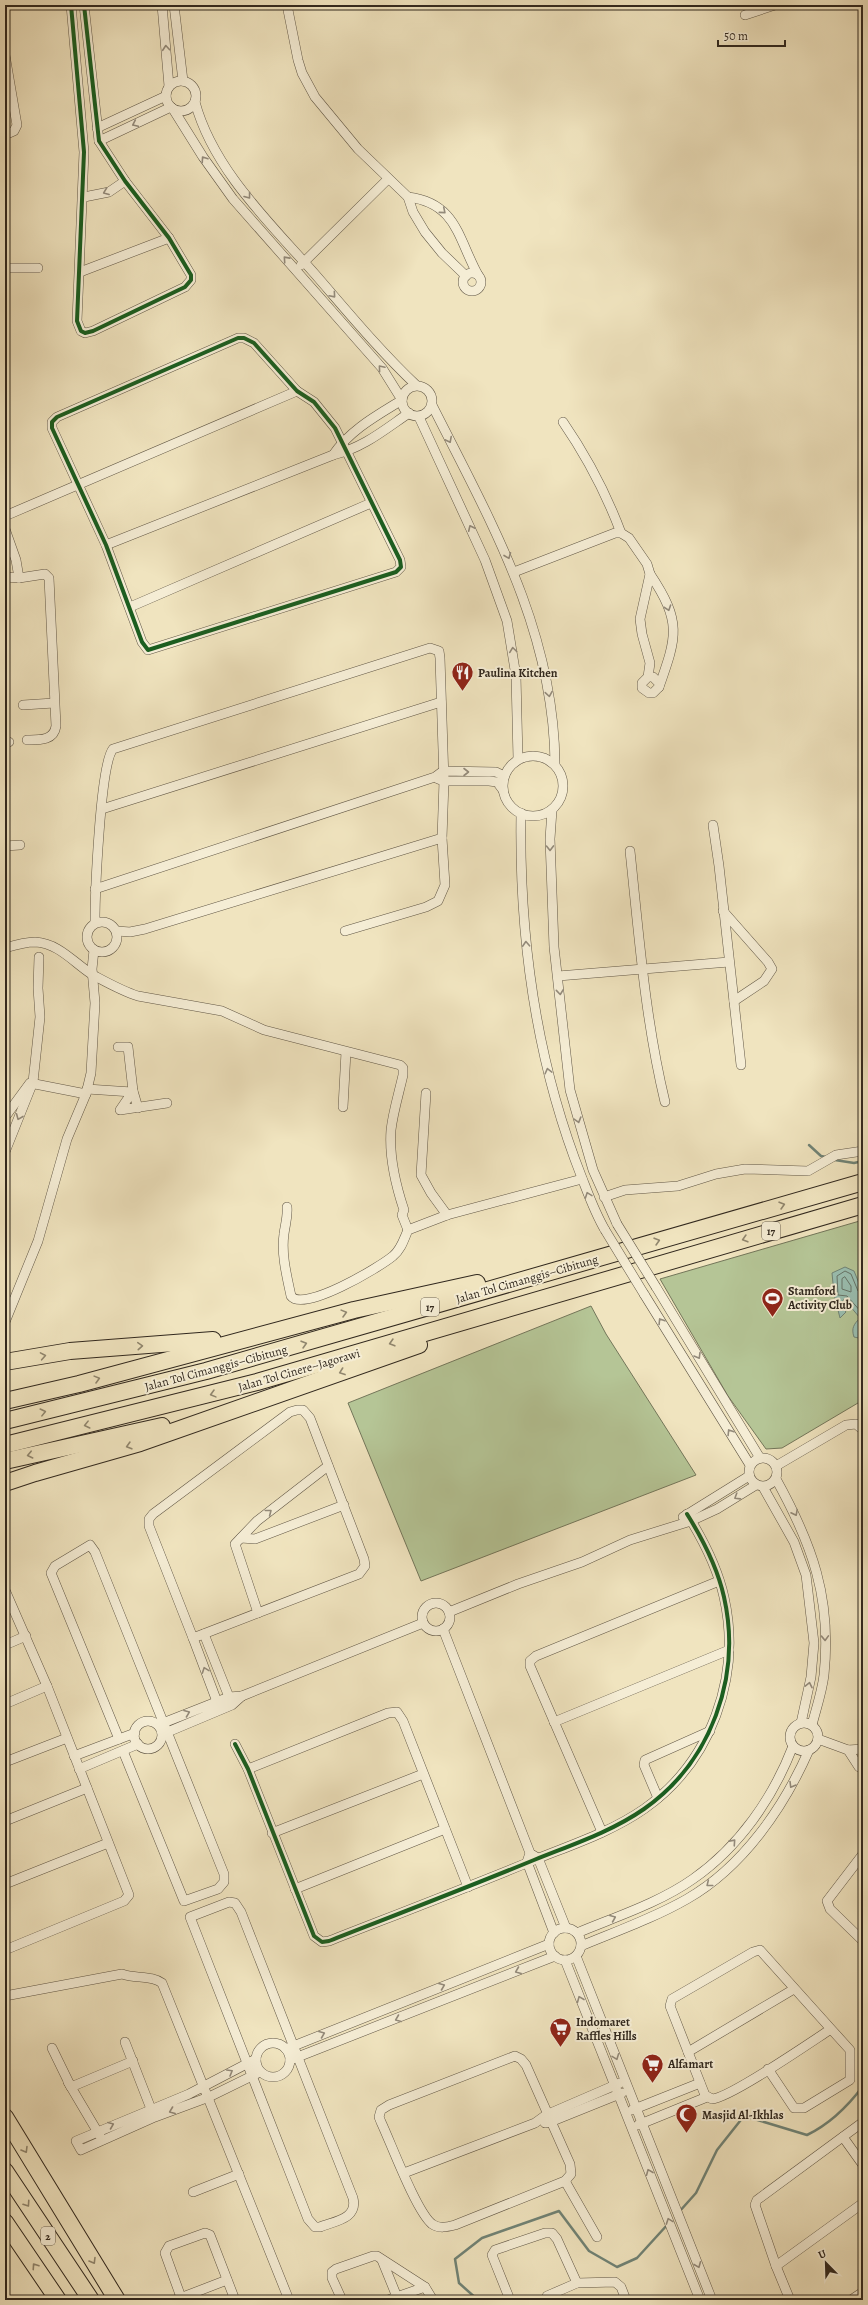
<svg xmlns="http://www.w3.org/2000/svg" width="868" height="2305" font-family="Alegreya,serif">
  <style>
    .grass { fill: #b5c596; stroke: #73765a }
    .water { fill: #9abfb1; stroke: #708376 }
    .lines { fill: none; stroke-linecap: round; stroke-linejoin: round }
    .shore { stroke: #667468; stroke-width: 1 }
    .stream { stroke: #708376; stroke-width: 2.5 }
    .minor-casing { stroke: #615746; stroke-width: 10 }
    .motorway-casing { stroke: #31281e; stroke-width: 18 }
    .minor { stroke: #f5edd5; stroke-width: 9 }
    .motorway { stroke: #f0e4bf; stroke-width: 16 }
    .minor-bridge-casing { stroke: #615746; stroke-width: 10; stroke-linecap: butt }
    .minor-bridge { stroke: #f5edd5; stroke-width: 9 }
    .cycleway-casing { stroke: #f5edd5; stroke-width: 6 }
    .cycleway { stroke: #1b5e20; stroke-width: 4 }
    .oneway { stroke: #938a7a }
    .oneway2 { stroke: #90866e }
    .labels { text-anchor: middle; stroke-width: 4; stroke-linejoin: round; paint-order: stroke }
    .shield { fill: #f5edd5; stroke: #6c6355; stroke-width: 1 }
    .shield-label { font-size: 11px; font-weight: bold; fill: #31281e }
    .poi-label { font-size: 12px; font-weight: bold; fill: #31281e; stroke: #f5edd5; text-anchor: start }
    .street-label { font-size: 12px; fill: #31281e; stroke: #f5edd5 }
  </style>
  <rect width="100%" height="100%" fill="#f0e4bf"/>
  <filter id="stains"><feTurbulence type="fractalNoise" baseFrequency=".005" numOctaves="4"/><feColorMatrix values="0 0 0 0 .2 0 0 0 0 .09 0 0 0 0 .02 0 0 0 .5 -.17"/></filter>
  <radialGradient id="worn" r=".72"><stop offset=".6" stop-color="#630" stop-opacity="0"/><stop offset="1" stop-color="#630" stop-opacity=".3"/></radialGradient>
  <g class="grass">
    <polygon points="863,1220 863,1400 782,1448 766,1449 728,1396 660,1279"/>
    <polygon points="591,1306 606,1334 696,1475 421,1581 348,1403"/>
  </g>
  <path class="water" d="M845,1267L854,1271L863,1293V1339L854,1337C851,1328 854,1324 860,1318L844,1299L840,1305L846,1312L840,1318L834,1294L832,1273Z"/>
  <g class="lines">
    <g class="shore">
      <polygon points="845,1277 851,1286 851,1292 842,1289 842,1279"/>
      <polyline points="863,1293 858,1291 851,1274 845,1271 837,1276 838,1295 847,1296 863,1314"/>
    </g>
    <g class="stream">
      <polyline points="809,1145 821,1156 826,1157"/>
      <polyline points="835,1160 854,1163 863,1161"/>
      <path d="M679,2212L696,2193L717,2150L744,2116L807,2135C830,2124 848,2106 863,2086"/>
      <polyline points="478,2300 459,2283 455,2259 482,2238 559,2211 589,2251 617,2267 637,2258 668,2224"/>
    </g>
    <defs>
      <g id="minor">
        <polyline points="71,5 84,152 77,321 81,331 85,333 93,331 185,287 191,280 191,275 169,238 125,181 99,141 84,5"/>
        <polyline points="162,5 169,86"/>
        <polyline points="174,5 183,81"/>
        <polyline points="287,5 298,60 302,73 315,97 358,149 408,197 413,212 425,232 442,253 466,276"/>
        <polyline points="745,15 775,5"/>
        <polyline points="5,55 17,125 14,131 5,135"/>
        <circle cx="181" cy="96" r="15"/>
        <path d="M195,102C213,169 269,222 314,273C347,311 379,350 416,385"/>
        <path d="M173,109L203,157L233,199L382,368L402,400C376,416 350,430 333,455"/>
        <polyline points="97,128 166,96"/>
        <polyline points="99,141 171,107"/>
        <polyline points="84,197 109,192 125,181"/>
        <path d="M408,197C457,203 458,239 478,275"/>
        <polyline points="301,265 388,179"/>
        <polyline points="5,268 38,268"/>
        <polyline points="80,272 169,238"/>
        <circle cx="472" cy="282" r="9"/>
        <polygon points="238,338 244,338 254,343 297,391 314,402 335,428 400,560 401,567 396,572 148,650 142,642 106,545 52,428 52,422 57,417"/>
        <circle cx="417" cy="401" r="15"/>
        <path d="M432,405C491,522 554,630 555,764"/>
        <polyline points="419,417 485,560 507,621 516,676 518,759"/>
        <path d="M563,422C587,457 606,493 621,533"/>
        <polyline points="5,516 297,391"/>
        <polyline points="5,529 16,560 19,578 5,577"/>
        <path d="M106,545L333,455C363,448 384,430 409,413"/>
        <polyline points="514,572 615,533 621,533 629,538 647,564 650,574 640,619 642,634 650,663 648,677 642,683 642,688 649,693 653,693 659,687 659,683 653,677 648,677"/>
        <path d="M650,574C682,622 677,636 659,687"/>
        <path d="M19,578L45,574L49,578L56,726C54,741 39,740 27,740"/>
        <polyline points="130,607 371,503"/>
        <polyline points="23,705 54,703"/>
        <polyline points="5,741 9,742"/>
        <circle cx="533" cy="786" r="30"/>
        <polyline points="438,779 444,781 489,781 497,782 503,790"/>
        <polyline points="102,809 441,702"/>
        <polyline points="552,810 550,839 554,947 570,1090 593,1170 617,1224"/>
        <path d="M521,813C519,937 536,1062 582,1178C589,1196 595,1213 605,1230"/>
        <polyline points="713,825 719,866 741,1065"/>
        <polyline points="5,846 20,845"/>
        <path d="M630,851C639,935 645,1019 665,1102"/>
        <polyline points="95,889 435,777 443,771 496,772 504,776"/>
        <polyline points="723,911 768,962 772,969 764,981 734,1001"/>
        <circle cx="102" cy="937" r="15"/>
        <path d="M95,923C95,897 100,764 113,749L430,648L439,651L440,658L444,781L442,838L445,885L438,901L426,907L345,931"/>
        <polyline points="117,931 130,932 145,929 442,838"/>
        <path d="M5,948C15,945 25,942 35,942C59,943 75,964 93,975C108,983 122,991 138,996L222,1011L264,1030L400,1065L403,1068V1075C399,1093 393,1112 391,1130C389,1156 396,1186 404,1210L402,1215L408,1230"/>
        <polyline points="558,976 729,962"/>
        <polyline points="118,1047 128,1047 133,1091 138,1108"/>
        <polyline points="87,1089 132,1092"/>
        <polyline points="133,1091 120,1110 167,1103"/>
        <polyline points="426,1093 421,1175 431,1193 447,1215"/>
        <polyline points="343,1107 346,1052"/>
        <polyline points="5,1117 30,1083 86,1094"/>
        <polyline points="5,1152 33,1082 40,1017 38,988 39,957"/>
        <polyline points="604,1197 625,1190 678,1186 716,1174 745,1169 808,1171 836,1155 863,1151"/>
        <path d="M287,1207C288,1217 285,1225 284,1234C281,1254 287,1277 291,1296C303,1313 380,1267 393,1256C401,1250 404,1239 408,1230L447,1215L582,1179"/>
        <polyline points="656,1287 760,1458"/>
        <polyline points="644,1294 750,1465"/>
        <polyline points="5,1322 38,1241 67,1139 86,1094 91,1073 95,1003 92,969 94,950"/>
        <polygon points="297,1410 303,1410 310,1418 364,1559 365,1566 359,1574 193,1638 149,1526 149,1519 153,1514 290,1412"/>
        <circle cx="763" cy="1472" r="14"/>
        <polyline points="776,1466 846,1425 856,1424 863,1430"/>
        <path d="M776,1479C812,1544 832,1598 824,1675C822,1692 816,1709 812,1725"/>
        <polyline points="763,1487 794,1542 806,1575 814,1643 811,1677 801,1723"/>
        <polyline points="683,1517 749,1476"/>
        <polyline points="241,1538 255,1539 344,1505"/>
        <polyline points="5,1590 47,1686 129,1895 124,1901 5,1950"/>
        <circle cx="436" cy="1617" r="14"/>
        <polyline points="449,1612 518,1584 582,1562 630,1540 691,1521 717,1509 756,1485"/>
        <polyline points="258,1613 235,1544 257,1521 328,1466"/>
        <polyline points="443,1629 530,1853 527,1862 554,1933"/>
        <polyline points="204,1634 231,1702"/>
        <polyline points="193,1638 219,1707"/>
        <polyline points="5,1645 26,1636"/>
        <polyline points="242,1696 423,1623"/>
        <polyline points="5,1704 47,1686"/>
        <circle cx="148" cy="1735" r="14"/>
        <polyline points="554,1722 729,1650"/>
        <circle cx="804" cy="1737" r="14"/>
        <polyline points="158,1725 229,1697 242,1696 232,1705 163,1734"/>
        <polyline points="119,1739 51,1573 55,1566 90,1545 95,1552 224,1874 224,1882 218,1889 184,1901 123,1751"/>
        <polyline points="818,1739 848,1750 863,1749"/>
        <path d="M235,1744L248,1769L314,1936L322,1942L329,1941C398,1914 466,1888 534,1860C571,1845 611,1832 644,1809C711,1762 742,1677 724,1597C718,1570 702,1538 687,1514"/>
        <polyline points="848,1750 859,1767 863,1768"/>
        <polyline points="74,1756 135,1733"/>
        <polyline points="5,1762 67,1738"/>
        <polyline points="79,1769 138,1744"/>
        <polyline points="248,1769 388,1713 397,1712 403,1721 468,1887"/>
        <polyline points="658,1798 644,1765 645,1760 710,1731"/>
        <polyline points="5,1821 87,1788"/>
        <polyline points="602,1832 530,1666 530,1661 536,1656 719,1581"/>
        <polyline points="272,1833 423,1774"/>
        <polyline points="863,1854 827,1901 830,1909 863,1941"/>
        <polyline points="533,1855 538,1858 566,1928"/>
        <polyline points="5,1884 108,1843"/>
        <polyline points="295,1889 445,1829"/>
        <path d="M229,1902L235,1903L241,1912L353,2198C358,2219 335,2221 320,2227H315L308,2219L190,1917Z"/>
        <circle cx="565" cy="1944" r="16"/>
        <path d="M577,1933C615,1917 659,1903 693,1879C739,1847 773,1798 793,1746"/>
        <path d="M581,1946C617,1931 654,1918 687,1899C743,1867 784,1807 809,1750"/>
        <polyline points="576,1956 712,2300"/>
        <polyline points="565,1960 700,2300"/>
        <path d="M5,1996L122,1974C135,1979 152,1975 162,1983L289,2300"/>
        <polyline points="125,2042 153,2114"/>
        <circle cx="273" cy="2060" r="17"/>
        <polyline points="52,2048 71,2087 133,2061"/>
        <polyline points="286,2049 549,1944"/>
        <polyline points="688,2052 794,1989"/>
        <path d="M515,2056L521,2059L526,2065L570,2164L571,2174L565,2181L455,2225C447,2227 439,2229 432,2224C416,2211 391,2143 381,2122L379,2117L381,2110L389,2105Z"/>
        <polyline points="256,2059 189,2094 76,2141 81,2150 155,2117 209,2097 260,2072"/>
        <polyline points="290,2060 555,1956"/>
        <path d="M768,2069L794,2108H804L850,2080V2050L831,2029C811,2042 730,2098 712,2099L705,2095L703,2090L670,2006L672,1999L753,1952L760,1950L831,2029"/>
        <polyline points="68,2082 100,2136"/>
        <polyline points="632,2110 700,2083"/>
        <polyline points="545,2123 550,2122 622,2093"/>
        <polyline points="638,2125 707,2097"/>
        <polyline points="843,2137 863,2165"/>
        <polyline points="404,2173 535,2123 546,2115 620,2083"/>
        <polyline points="565,2181 597,2237"/>
        <polyline points="193,2192 239,2174"/>
        <polyline points="382,2260 397,2297"/>
        <polyline points="776,2266 863,2203"/>
        <polyline points="547,2296 577,2283 615,2282 621,2287 626,2300"/>
        <polyline points="175,2300 227,2280"/>
        <polyline points="182,2300 165,2253 169,2246 205,2233 210,2235 235,2300"/>
        <polyline points="342,2300 332,2278 332,2272 336,2269 373,2256 377,2256 425,2287 433,2300"/>
        <polyline points="388,2300 425,2287"/>
        <polyline points="510,2300 492,2255 495,2250 545,2233 552,2233 557,2239 577,2283"/>
        <polyline points="790,2300 776,2266 755,2205 757,2200 863,2122"/>
        <polyline points="851,2300 863,2292"/>
      </g>
      <g id="motorway">
        <polyline points="5,1362 70,1351 213,1340"/>
        <polyline points="5,1401 79,1384 354,1310 477,1283"/>
        <polyline points="5,1421 206,1371 863,1182"/>
        <polyline points="5,1445 257,1382 863,1205"/>
        <polyline points="5,1461 162,1426"/>
        <polyline points="5,1483 35,1473 140,1443 419,1345"/>
        <polyline points="5,2117 117,2300"/>
        <polyline points="5,2171 91,2300"/>
        <polyline points="5,2222 58,2300"/>
      </g>
    </defs>
    <use href="#minor" class="minor-casing"/>
    <use href="#motorway" class="motorway-casing"/>
    <use href="#minor" class="minor"/>
    <use href="#motorway" class="motorway"/>
    <defs>
      <g id="minor-bridge">
        <polyline points="617,1224 656,1287"/>
        <polyline points="605,1230 644,1294"/>
      </g>
    </defs>
    <use href="#minor-bridge" class="minor-bridge-casing"/>
    <use href="#minor-bridge" class="minor-bridge"/>
    <defs>
      <g id="cycleway">
        <polyline points="71,5 84,152 77,321 81,331 85,333 93,331 185,287 191,280 191,275 169,238 125,181 99,141 84,5"/>
        <polygon points="238,338 244,338 254,343 297,391 314,402 335,428 400,560 401,567 396,572 148,650 142,642 106,545 52,428 52,422 57,417"/>
        <path d="M235,1744L248,1769L314,1936L322,1942L329,1941C398,1914 466,1888 534,1860C571,1845 611,1832 644,1809C711,1762 742,1677 724,1597C718,1570 702,1538 687,1514"/>
      </g>
    </defs>
    <use href="#cycleway" class="cycleway-casing"/>
    <use href="#cycleway" class="cycleway"/>
  </g>
  <defs><path id="oneway-chevron" d="M-2-3.5L2.5 0L-2 3.5" fill="none" stroke-width="1.6" stroke-linecap="round" stroke-linejoin="round"/></defs>
  <g class="oneway">
    <use href="#oneway-chevron" transform="translate(166 48) rotate(-95)"/>
    <use href="#oneway-chevron" transform="translate(135 124) rotate(155)"/>
    <use href="#oneway-chevron" transform="translate(204 159) rotate(-124)"/>
    <use href="#oneway-chevron" transform="translate(106 192) rotate(159)"/>
    <use href="#oneway-chevron" transform="translate(248 196) rotate(53)"/>
    <use href="#oneway-chevron" transform="translate(443 211) rotate(40)"/>
    <use href="#oneway-chevron" transform="translate(286 259) rotate(-132)"/>
    <use href="#oneway-chevron" transform="translate(333 295) rotate(49)"/>
    <use href="#oneway-chevron" transform="translate(381 368) rotate(-130)"/>
    <use href="#oneway-chevron" transform="translate(449 440) rotate(63)"/>
    <use href="#oneway-chevron" transform="translate(471 528) rotate(-115)"/>
    <use href="#oneway-chevron" transform="translate(508 556) rotate(68)"/>
    <use href="#oneway-chevron" transform="translate(668 608) rotate(71)"/>
    <use href="#oneway-chevron" transform="translate(513 650) rotate(-98)"/>
    <use href="#oneway-chevron" transform="translate(549 694) rotate(81)"/>
    <use href="#oneway-chevron" transform="translate(466 772)"/>
    <use href="#oneway-chevron" transform="translate(550 848) rotate(89)"/>
    <use href="#oneway-chevron" transform="translate(526 944) rotate(-93)"/>
    <use href="#oneway-chevron" transform="translate(560 992) rotate(84)"/>
    <use href="#oneway-chevron" transform="translate(548 1071) rotate(-104)"/>
    <use href="#oneway-chevron" transform="translate(19 1117) rotate(112)"/>
    <use href="#oneway-chevron" transform="translate(578 1120) rotate(74)"/>
    <use href="#oneway-chevron" transform="translate(588 1195) rotate(-110)"/>
    <use href="#oneway-chevron" transform="translate(661 1321) rotate(-122)"/>
    <use href="#oneway-chevron" transform="translate(698 1356) rotate(59)"/>
    <use href="#oneway-chevron" transform="translate(730 1432) rotate(-122)"/>
    <use href="#oneway-chevron" transform="translate(737 1497) rotate(148)"/>
    <use href="#oneway-chevron" transform="translate(269 1512) rotate(-38)"/>
    <use href="#oneway-chevron" transform="translate(795 1513) rotate(63)"/>
    <use href="#oneway-chevron" transform="translate(825 1638) rotate(88)"/>
    <use href="#oneway-chevron" transform="translate(205 1670) rotate(-110)"/>
    <use href="#oneway-chevron" transform="translate(809 1685) rotate(-78)"/>
    <use href="#oneway-chevron" transform="translate(187 1713) rotate(-21)"/>
    <use href="#oneway-chevron" transform="translate(792 1785) rotate(121)"/>
    <use href="#oneway-chevron" transform="translate(733 1842) rotate(-48)"/>
    <use href="#oneway-chevron" transform="translate(709 1884) rotate(141)"/>
    <use href="#oneway-chevron" transform="translate(613 1918) rotate(-23)"/>
    <use href="#oneway-chevron" transform="translate(518 1971) rotate(158)"/>
    <use href="#oneway-chevron" transform="translate(442 1986) rotate(-22)"/>
    <use href="#oneway-chevron" transform="translate(580 1999) rotate(-112)"/>
    <use href="#oneway-chevron" transform="translate(398 2019) rotate(158)"/>
    <use href="#oneway-chevron" transform="translate(322 2034) rotate(-22)"/>
    <use href="#oneway-chevron" transform="translate(616 2057) rotate(69)"/>
    <use href="#oneway-chevron" transform="translate(230 2072) rotate(-30)"/>
    <use href="#oneway-chevron" transform="translate(172 2111) rotate(159)"/>
    <use href="#oneway-chevron" transform="translate(111 2125) rotate(-22)"/>
    <use href="#oneway-chevron" transform="translate(649 2172) rotate(-112)"/>
    <use href="#oneway-chevron" transform="translate(669 2221) rotate(-110)"/>
    <use href="#oneway-chevron" transform="translate(698 2265) rotate(68)"/>
  </g>
  <g class="oneway2">
    <use href="#oneway-chevron" transform="translate(782 1205) rotate(-16)"/>
    <use href="#oneway-chevron" transform="translate(745 1239) rotate(164)"/>
    <use href="#oneway-chevron" transform="translate(657 1241) rotate(-16)"/>
    <use href="#oneway-chevron" transform="translate(344 1313) rotate(-15)"/>
    <use href="#oneway-chevron" transform="translate(392 1343) rotate(164)"/>
    <use href="#oneway-chevron" transform="translate(304 1344) rotate(-16)"/>
    <use href="#oneway-chevron" transform="translate(140 1346) rotate(-4)"/>
    <use href="#oneway-chevron" transform="translate(43 1356) rotate(-10)"/>
    <use href="#oneway-chevron" transform="translate(342 1372) rotate(160)"/>
    <use href="#oneway-chevron" transform="translate(97 1379) rotate(-15)"/>
    <use href="#oneway-chevron" transform="translate(213 1394) rotate(165)"/>
    <use href="#oneway-chevron" transform="translate(43 1412) rotate(-14)"/>
    <use href="#oneway-chevron" transform="translate(87 1425) rotate(166)"/>
    <use href="#oneway-chevron" transform="translate(129 1446) rotate(164)"/>
    <use href="#oneway-chevron" transform="translate(30 1455) rotate(167)"/>
    <use href="#oneway-chevron" transform="translate(25 2150) rotate(59)"/>
    <use href="#oneway-chevron" transform="translate(27 2204) rotate(56)"/>
    <use href="#oneway-chevron" transform="translate(93 2261) rotate(59)"/>
    <use href="#oneway-chevron" transform="translate(35 2266) rotate(-124)"/>
  </g>
  <defs>
    <symbol id="restaurant-pin" viewBox="-11 -11 22 30"><path d="M0 17L-7.5 6A9.5 9.5 0 1 1 7.5 6Z" fill="#8f2418" stroke="#f5edd5"/><path d="M-5-6h1v4h1v-4h1v4h1v-4h1v5L-1.5 .5V6h-2V.5L-5-1ZM5-6V6H3V1.5H1.5Q1.5-4 5-6Z" fill="#fff"/></symbol>
    <symbol id="stadium-pin" viewBox="-11 -11 22 30"><path d="M0 17L-7.5 6A9.5 9.5 0 1 1 7.5 6Z" fill="#8f2418" stroke="#f5edd5"/><path d="M0-5a6.5 5 0 1 0 0 10a6.5 5 0 1 0 0-10ZM-3.5-1.8h7v3.6h-7Z" fill="#fff"/></symbol>
    <symbol id="supermarket-pin" viewBox="-11 -11 22 30"><path d="M0 17L-7.5 6A9.5 9.5 0 1 1 7.5 6Z" fill="#8f2418" stroke="#f5edd5"/><path d="M-6-5.5h2.5l.6 2H6L4.5 2H-2.5L-4.4-4H-6ZM-1.5 3.2a1.3 1.3 0 1 0 .1 0ZM3 3.2a1.3 1.3 0 1 0 .1 0Z" fill="#fff"/></symbol>
    <symbol id="mosque-pin" viewBox="-11 -11 22 30"><path d="M0 17L-7.5 6A9.5 9.5 0 1 1 7.5 6Z" fill="#8f2418" stroke="#f5edd5"/><path d="M3.5-4.9A6 6 0 1 0 3.5 4.9A5 5 0 1 1 3.5-4.9Z" fill="#fff"/></symbol>
  </defs>
  <g fill-rule="evenodd">
    <use href="#restaurant-pin" x="450" y="660" width="25" height="34"/>
    <use href="#stadium-pin" x="760" y="1286" width="25" height="34"/>
    <use href="#supermarket-pin" x="548" y="2016" width="25" height="34"/>
    <use href="#supermarket-pin" x="640" y="2052" width="25" height="34"/>
    <use href="#mosque-pin" x="674" y="2102" width="25" height="34"/>
  </g>
  <g class="labels">
    <g class="shield">
      <rect x="762" y="1222" width="18" height="18" rx="3"/>
      <rect x="421" y="1298" width="18" height="18" rx="3"/>
      <rect x="41" y="2227" width="14" height="18" rx="3"/>
    </g>
    <g class="shield-label">
      <text x="771" y="1235">17</text>
      <text x="430" y="1311">17</text>
      <text x="48" y="2240">2</text>
    </g>
    <g class="poi-label">
      <text x="478" y="677">Paulina Kitchen</text>
      <text x="788" y="1295">Stamford<tspan x="788" dy="14">Activity Club</tspan></text>
      <text x="576" y="2026">Indomaret<tspan x="576" dy="14">Raffles Hills</tspan></text>
      <text x="668" y="2068">Alfamart</text>
      <text x="702" y="2119">Masjid Al-Ikhlas</text>
    </g>
    <g class="street-label">
      <text transform="translate(527 1279) rotate(-16)" y="4">Jalan Tol Cimanggis–Cibitung</text>
      <text transform="translate(216 1368) rotate(-15)" y="4">Jalan Tol Cimanggis–Cibitung</text>
      <text transform="translate(299 1370) rotate(-16)" y="4">Jalan Tol Cinere–Jagorawi</text>
    </g>
  </g>
  <rect width="868" height="2305" fill="none" stroke="#f0e4bf" stroke-width="20"/>
  <rect x="6" y="6" width="856" height="2293" fill="none" stroke="#31281e" stroke-width="2"/>
  <rect x="10" y="10" width="848" height="2285" fill="none" stroke="#31281e"/>
  <g transform="translate(826 2263) rotate(337)" stroke="#f5edd5" stroke-width="3" paint-order="stroke">
  <path d="M0-3L7 15L0 10L-7 15Z" fill="#31281e"/>
  <text y="-6" font-size="11" font-weight="bold" text-anchor="middle" fill="#31281e">U</text>
  </g>
  <path d="M718 40v6h67v-6" fill="none" stroke="#31281e" stroke-width="2"/>
  <text x="724" y="40" font-size="12" fill="#31281e" stroke="#f5edd5" stroke-width="3" paint-order="stroke">50 m</text>
  <rect width="100%" height="100%" filter="url(#stains)"/>
  <rect width="100%" height="100%" fill="url(#worn)"/>
</svg>
